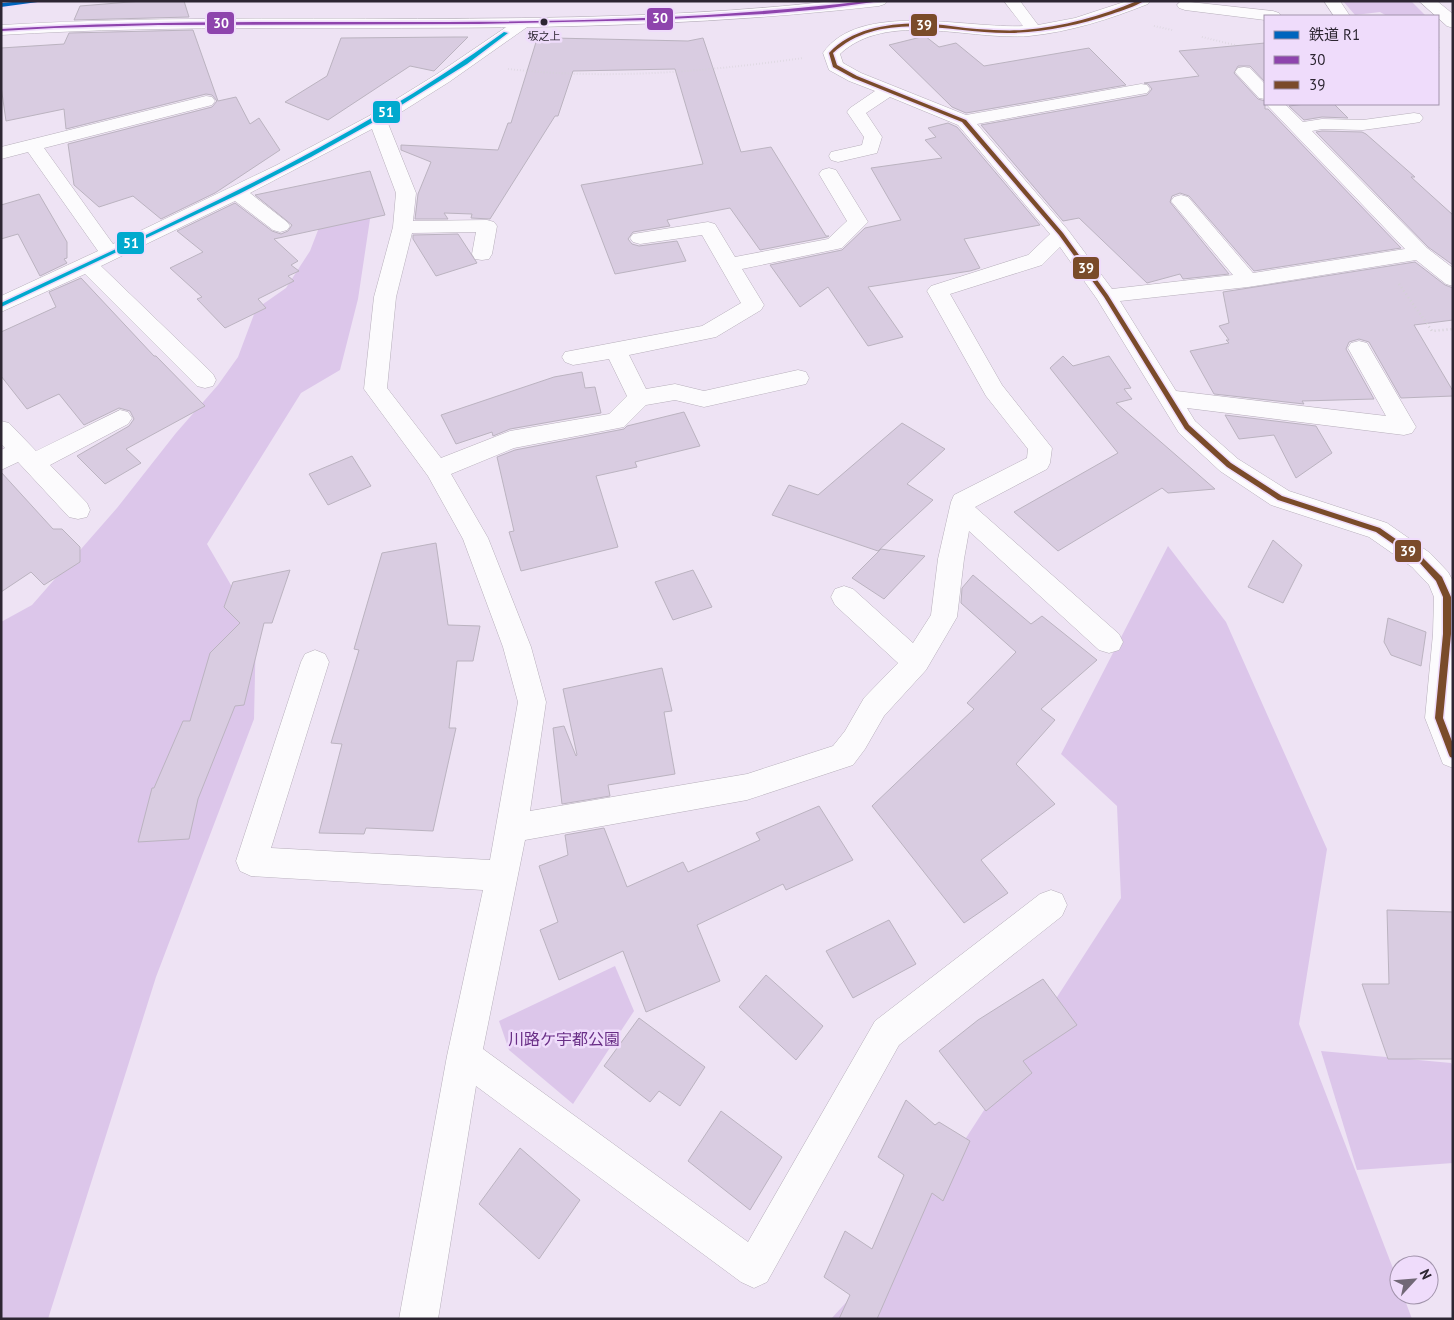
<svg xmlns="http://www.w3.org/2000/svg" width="1454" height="1320" font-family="'PT Sans','Noto Sans JP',sans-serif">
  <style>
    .green { fill: #dcc6ea }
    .building { fill: #d9cce1; stroke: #bbb3c0 }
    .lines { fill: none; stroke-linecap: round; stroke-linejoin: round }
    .street-casing { stroke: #b7afbb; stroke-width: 1 }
    .highway-casing { stroke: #b7afbb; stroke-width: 1 }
    .path-far1 { stroke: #d4d1d6; stroke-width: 2; stroke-dasharray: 0.5 2.5; stroke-linecap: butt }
    .path { stroke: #d4d1d6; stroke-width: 2.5; stroke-dasharray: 1 3; stroke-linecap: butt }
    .street { fill: #fcfbfd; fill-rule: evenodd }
    .highway { fill: #fcfbfd; fill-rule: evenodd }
    .bus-1-casing { stroke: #efdcfb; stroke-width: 3 }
    .bus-2-casing { stroke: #efdcfb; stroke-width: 3 }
    .bus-3-casing { stroke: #efdcfb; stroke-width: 3 }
    .bus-1 { fill: #8e44ad; fill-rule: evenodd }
    .bus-2 { fill: #7a4b2a; fill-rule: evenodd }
    .bus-3 { fill: #00a9ce; fill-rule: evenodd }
    .rail-1-casing { stroke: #efdcfb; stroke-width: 3 }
    .rail-1 { fill: #0065bd; fill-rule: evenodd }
    .bus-dot { fill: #2d2632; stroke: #efdcfb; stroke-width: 2 }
    .labels { text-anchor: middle; stroke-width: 5; stroke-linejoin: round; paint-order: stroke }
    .far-bus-label { font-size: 11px; fill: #2d2632; stroke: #efdcfb }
    .near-park-label { font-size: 16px; fill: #692e86; stroke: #efdcfb }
    .line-badge { stroke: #efdcfb; stroke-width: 2 }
    .badge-label { font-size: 14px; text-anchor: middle; font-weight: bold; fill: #fff }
  </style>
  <rect width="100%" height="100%" fill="#eee3f4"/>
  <g class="green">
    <polygon points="1343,1 1411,1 1426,16 1387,16 1380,12 1355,15"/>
    <polygon points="343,213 370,219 358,299 340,370 301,393 207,544 256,628 254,719 156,977 48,1319 1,1319 1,622 32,605 117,508 176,433 218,385 238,357 256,309 286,288 310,251 320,225"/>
    <polygon points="1168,546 1226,622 1327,849 1299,1024 1399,1284 1399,1295 1403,1295 1412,1319 831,1319 893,1251 1121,898 1117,806 1061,754"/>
    <polygon points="615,966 634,1011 573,1104 509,1050 499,1021"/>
    <polygon points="1321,1051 1451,1063 1453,1067 1453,1163 1357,1170"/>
  </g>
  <g class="building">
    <polygon points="142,1 184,1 189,17 74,20 80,6"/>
    <polygon points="193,30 218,101 236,97 250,124 259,118 280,150 215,193 161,219 133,196 99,207 74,185 68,144 212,107 217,101 212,95 206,94 66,129 64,109 6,121 1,86 1,48 64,44 69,33"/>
    <polygon points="925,36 939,47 956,43 984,66 1089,48 1126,85 966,113 952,107 889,45"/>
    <polygon points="455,37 468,37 434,71 410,66 328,120 285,102 327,76 341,38"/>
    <polygon points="553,38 688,41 703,38 741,152 771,147 826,236 829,236 827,237 760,250 730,208 667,220 670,226 633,232 628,239 632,244 639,246 677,241 686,261 615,274 581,185 703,164 675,69 573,71 558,116 555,116 490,219 471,218 472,214 444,213 448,219 415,219 418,194 431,162 401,150 401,145 498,150 508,123 511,123 537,39 553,40"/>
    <polygon points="1265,43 1265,82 1250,66 1238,66 1234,73 1258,99 1265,101 1265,109 1268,109 1401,248 1254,271 1189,196 1180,193 1172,196 1170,202 1229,274 1183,279 1180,274 1147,283 1079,218 1063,221 981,125 1147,95 1152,89 1148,84 1144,83 1199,76 1179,51"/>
    <polygon points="1305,104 1334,104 1348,118 1322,117 1304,120 1289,106"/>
    <polygon points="948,123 957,127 1040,225 964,239 980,268 970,271 868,287 903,337 868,346 828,287 800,307 770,265 842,250 865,228 901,220 871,168 942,158 925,140 936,137 928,128"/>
    <polygon points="1322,131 1362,132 1366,134 1415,177 1411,177 1453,215 1453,265 1428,247 1316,132"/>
    <polygon points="370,171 385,215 274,239 298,261 291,265 299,271 288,276 294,281 258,299 266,308 225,328 197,299 202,297 170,268 203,252 177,231 235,203 272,231 281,234 288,231 292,225 255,195"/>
    <polygon points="39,194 67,242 67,258 64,259 67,263 40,276 18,234 1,239 1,205"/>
    <polygon points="458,234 477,263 436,276 413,239 413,235"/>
    <polygon points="1415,262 1445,285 1453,288 1453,320 1414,325 1453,391 1453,396 1401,398 1369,342 1359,339 1349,342 1346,349 1374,399 1302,401 1304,404 1214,394 1190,351 1229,343 1226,340 1229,340 1219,326 1229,323 1223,292"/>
    <polygon points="81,278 154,356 156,356 205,406 126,449 141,463 105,484 77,456 129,426 134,419 130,411 119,408 84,425 59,394 27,409 1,376 1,332 56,307 49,292"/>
    <polygon points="1063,356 1073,366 1109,356 1131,388 1124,389 1132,399 1116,403 1215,489 1168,493 1162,488 1058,551 1014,512 1118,453 1050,368"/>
    <polygon points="582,372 585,388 595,387 601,413 510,429 493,436 492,432 456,444 441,415 554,377"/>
    <polygon points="684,412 700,446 635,462 637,467 596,476 618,547 521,571 509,532 514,531 497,457 515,450 624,429 627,426"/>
    <polygon points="1225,415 1316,426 1332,453 1296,478 1274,435 1239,439"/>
    <polygon points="902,423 945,449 907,484 933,500 878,551 772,515 789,485 818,495"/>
    <polygon points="352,456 371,486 328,505 309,474"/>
    <polygon points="1,472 53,529 62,529 80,547 80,562 44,585 31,572 1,592"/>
    <polygon points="1273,540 1302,565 1283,603 1248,587"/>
    <polygon points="436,543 448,625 480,626 473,661 457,661 449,728 456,728 433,831 366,828 364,834 319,833 342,744 331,743 359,650 354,649 382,553"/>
    <polygon points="881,549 925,556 884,599 852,578"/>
    <polygon points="290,570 272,623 264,623 244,705 235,706 198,799 189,839 138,842 152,788 154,788 183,721 190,721 210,653 240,623 224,607 233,582"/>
    <polygon points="693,570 712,607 673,620 655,582"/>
    <polygon points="973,575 1031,624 1042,616 1097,660 1041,709 1055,720 1016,764 1055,804 981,860 1008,893 964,923 872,806 974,709 967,703 1016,652 961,603 962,588"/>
    <polygon points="1388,618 1426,632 1421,666 1391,655 1384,642"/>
    <polygon points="662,668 672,711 664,712 675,774 608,785 610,796 562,804 553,728 564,726 576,756 577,755 563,689"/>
    <polygon points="819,806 853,860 786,890 783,884 697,925 720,981 646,1012 623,951 559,980 540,930 558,922 539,866 568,855 565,835 604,828 627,887 683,862 688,872 760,840 756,833"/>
    <polygon points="1387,910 1453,912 1453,1059 1388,1059 1362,984 1389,984"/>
    <polygon points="889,920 916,964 853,998 826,951"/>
    <polygon points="766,975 823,1026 796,1060 739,1007"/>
    <polygon points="1043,979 1077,1025 1023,1061 1032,1073 986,1111 939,1051 978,1020"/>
    <polygon points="639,1018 705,1067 680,1106 659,1091 650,1102 604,1066"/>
    <polygon points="906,1100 935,1125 939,1122 970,1141 943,1201 932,1193 877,1319 839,1319 850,1295 824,1277 845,1231 872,1249 904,1175 878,1157"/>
    <polygon points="721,1111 782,1157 750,1210 688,1161"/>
    <polygon points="520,1148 580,1200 539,1259 479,1204"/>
  </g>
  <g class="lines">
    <defs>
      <g id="street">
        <path d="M1004,1H1020L1038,25L1075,18L1127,1H1150L1148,4C1110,19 1070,32 1029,36C971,41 887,10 840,54L843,63L861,73L966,115L1141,84L1147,85L1150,89L1147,93L1141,94L977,124L1068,230L1112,289L1233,275L1171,201L1174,197L1181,195L1188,197L1253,273L1405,249L1266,104H1285L1303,122L1322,119L1363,120L1414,113L1420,114L1423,118L1420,122L1414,123L1363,130L1322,129L1312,131L1427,248L1453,268V286L1446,284L1416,260L1248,287L1120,301L1176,391L1386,416L1348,348L1351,343L1359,341L1367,343L1416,427L1412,433L1404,435L1187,408L1195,421L1238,459L1289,491L1387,523L1430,553L1448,572L1453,581V768L1443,764L1425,718L1433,634L1434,597L1429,585L1412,567L1369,537L1271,505L1220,471L1179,433L1097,299L1060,247L1042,265L950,294L1002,385L1052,448L1050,463L1047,469L975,507L1119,634L1123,642L1119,650L1109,653L1099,650L969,531L964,559L957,617L926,670L884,716L865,749L853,765L747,800L525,840L483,1049L748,1242L875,1021L1040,894L1051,890L1062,894L1067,905L1062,916L899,1045L767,1282L754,1288L741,1282L476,1086L438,1319H399L447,1056L483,890L251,876L240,871L236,861L301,662L305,654L315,650L325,654L329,662L271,848L490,860L518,702L503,647L463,539L428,476L364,389L374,297L393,227L396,193L372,129L250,193L287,222L290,226L287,230L280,232L273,230L235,201L101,266L213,374L216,380L213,386L205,388L197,386L85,274L1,312V296L98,251L28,152L1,159V147L206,96L212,97L215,101L212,105L44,148L113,244L277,165L369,116L437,74L518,19H530L532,22L530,25L449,82L387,121L416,193L413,221L487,220L494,222L497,226L492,254L489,259L482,260L475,259L472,254L476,232L412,233L396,297L387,388L441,458L510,431L609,414L627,396L609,359L573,365L565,362L562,357L565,352L702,326L741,303L702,235L640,244L633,242L630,238L633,234L708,222L715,224L735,257L828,239L847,221L819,174L822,170L829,168L836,170L868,222L842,248L742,269L764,305L761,310L716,337L629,355L646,389L675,384L704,391L798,370L806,372L809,378L806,384L704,407L675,400L646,405L624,427L514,448L451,474L488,538L531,647L546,702L530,811L747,774L833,746L845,731L864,698L898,663L835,605L831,597L835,589L844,586L853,589L913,643L931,615L938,559L951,502L954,495L1027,458L1028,449L986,396L927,291L931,286L1028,255L1050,234L958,125L890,97L866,113L882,137L877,153L838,162L831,160L829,156L831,152L862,145L864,137L847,112L850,108L875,91L849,81L829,70L823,53C859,0 969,29 1023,26Z"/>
        <polygon points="1181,1 1273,11 1279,13 1281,16 1265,16 1265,20 1185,10 1179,8 1177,5"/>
        <polygon points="1324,1 1340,1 1350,16 1334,16"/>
        <polygon points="1419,1 1437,1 1453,14 1453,28 1447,26"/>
        <polygon points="1244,67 1250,68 1265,84 1265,99 1259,98 1235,72 1238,68"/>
        <polygon points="120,410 128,412 132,418 128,424 50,465 87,503 90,510 87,517 78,519 69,517 18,462 1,470 1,450 5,448 1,444 1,421 9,423 36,451"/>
      </g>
      <path id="highway" d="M834,1H887L885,4L879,6C765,19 650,25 535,27C357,30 179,24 1,35V25C278,9 557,32 834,1Z"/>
    </defs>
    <use href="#street" class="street-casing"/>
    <use href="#highway" class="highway-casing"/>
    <g class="path-far1">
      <polyline points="1154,26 1172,30"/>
      <polyline points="1202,37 1235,45"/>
      <polyline points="1438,60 1439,46"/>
      <path d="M508,69C607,80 704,72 803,58"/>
    </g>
    <polyline class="path" points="1399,284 1432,331 1453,329"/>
    <use href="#street" class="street"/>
    <use href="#highway" class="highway"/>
    <defs>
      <path id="bus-1" d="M865,1H881L822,9L765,14L650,20L478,24L158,25L54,28L1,31V29C179,18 357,24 536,21C646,19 756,14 865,1Z"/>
      <path id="bus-2" d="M1137,1H1144C1134,7 1123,10 1112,14C1079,25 1045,32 1011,33C952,34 882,8 833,53L837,65L857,76L966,120L1063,233L1108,295L1189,425L1231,463L1282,496L1380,528L1423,558L1442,577L1451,597V634L1443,718L1453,744V758L1450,757L1449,755L1435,718L1443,634V597L1436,581L1419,562L1376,532L1278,500L1227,467L1185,429L1104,297L1059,235L962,122L853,78L833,67L829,53C854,26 897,22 932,24C947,25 962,28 977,29C993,30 1008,31 1023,30C1063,27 1101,16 1137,1Z"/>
      <path id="bus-3" d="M504,32L508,33L467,64L379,119L311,157L239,194L1,307V303C174,221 350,145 504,32Z"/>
    </defs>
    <use href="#bus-1" class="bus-1-casing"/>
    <use href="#bus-2" class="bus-2-casing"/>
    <use href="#bus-3" class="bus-3-casing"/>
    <use href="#bus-1" class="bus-1"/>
    <use href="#bus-2" class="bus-2"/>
    <use href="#bus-3" class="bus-3"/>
    <defs>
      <polygon id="rail-1" points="24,1 45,1 1,7 1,3"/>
    </defs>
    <use href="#rail-1" class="rail-1-casing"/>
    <use href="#rail-1" class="rail-1"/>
  </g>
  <circle class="bus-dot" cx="544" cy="22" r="4.5"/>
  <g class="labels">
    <g class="far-bus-label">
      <text x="544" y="40">坂之上</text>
    </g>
    <g class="near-park-label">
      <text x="564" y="1045">川路ケ宇都公園</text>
    </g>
  </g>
  <g class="line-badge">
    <rect x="646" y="7" width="28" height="24" rx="5" fill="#8e44ad"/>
    <rect x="206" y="11" width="29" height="24" rx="5" fill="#8e44ad"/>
    <rect x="910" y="13" width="28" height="24" rx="5" fill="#7a4b2a"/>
    <rect x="372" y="100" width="29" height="24" rx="5" fill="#00a9ce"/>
    <rect x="116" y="231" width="29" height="24" rx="5" fill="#00a9ce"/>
    <rect x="1072" y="256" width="28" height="24" rx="5" fill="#7a4b2a"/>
    <rect x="1394" y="539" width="28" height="24" rx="5" fill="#7a4b2a"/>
  </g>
  <g class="badge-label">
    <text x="660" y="23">30</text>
    <text x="221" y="28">30</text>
    <text x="924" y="30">39</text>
    <text x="386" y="117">51</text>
    <text x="131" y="248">51</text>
    <text x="1086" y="273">39</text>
    <text x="1408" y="556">39</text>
  </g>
  <rect width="1454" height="1320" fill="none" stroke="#2d2632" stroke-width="5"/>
  <rect x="1264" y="15" width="175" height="90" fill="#efdcfb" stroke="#a193ab"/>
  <rect x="1274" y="31" width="25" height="8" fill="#0065bd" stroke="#a193ab"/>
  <text x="1309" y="40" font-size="15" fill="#2d2632">鉄道 R1</text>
  <rect x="1274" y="56" width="25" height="8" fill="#8e44ad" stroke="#a193ab"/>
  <text x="1309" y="65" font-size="15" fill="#2d2632">30</text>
  <rect x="1274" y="81" width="25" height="8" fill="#7a4b2a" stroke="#a193ab"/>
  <text x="1309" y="90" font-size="15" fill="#2d2632">39</text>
  <g transform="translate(1414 1280) rotate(64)"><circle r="24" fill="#efdcfb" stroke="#a193ab"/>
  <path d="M0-4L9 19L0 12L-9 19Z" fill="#716876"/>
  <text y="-8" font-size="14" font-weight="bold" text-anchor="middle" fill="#2d2632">N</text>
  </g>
</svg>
